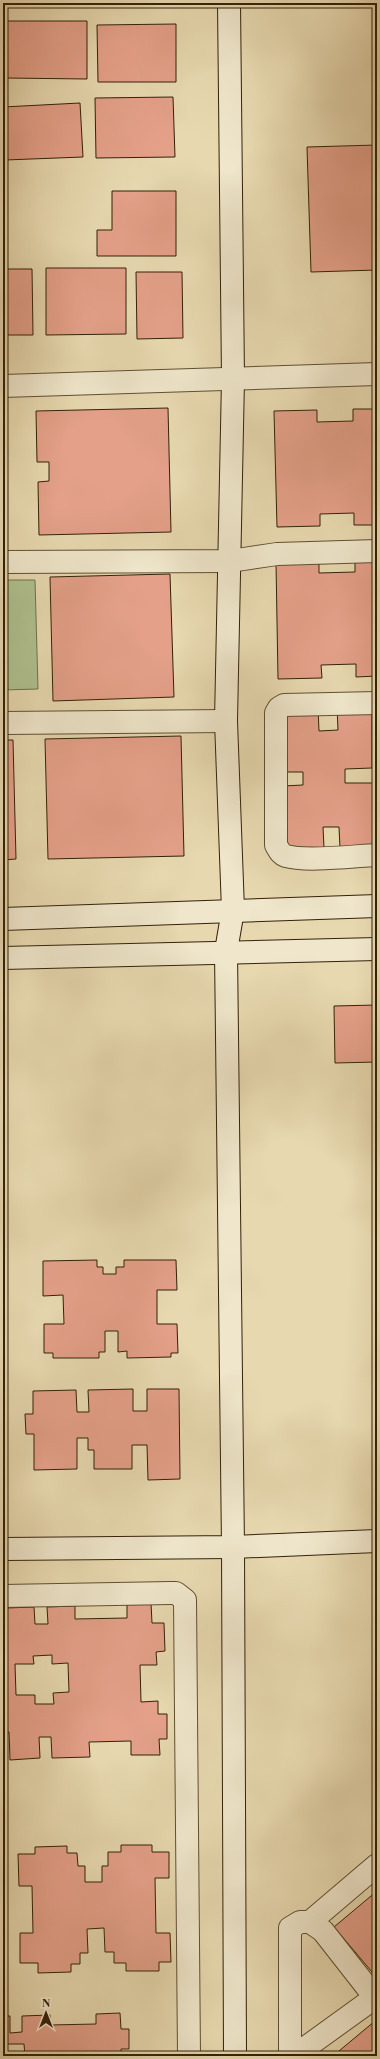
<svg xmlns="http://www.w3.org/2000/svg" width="380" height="2059" font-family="'Libre Bodoni',serif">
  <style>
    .green { fill: #afc08f; stroke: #71704c }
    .building { fill: #e4a089; stroke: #332109; fill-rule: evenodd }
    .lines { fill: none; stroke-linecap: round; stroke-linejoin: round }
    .street-casing { stroke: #604f32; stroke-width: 24 }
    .secondary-casing { stroke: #332109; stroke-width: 24 }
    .street { stroke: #efe6cb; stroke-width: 22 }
    .secondary { stroke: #efe6cb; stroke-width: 22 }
  </style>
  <rect width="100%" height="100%" fill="#e7d8af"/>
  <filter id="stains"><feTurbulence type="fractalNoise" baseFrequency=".005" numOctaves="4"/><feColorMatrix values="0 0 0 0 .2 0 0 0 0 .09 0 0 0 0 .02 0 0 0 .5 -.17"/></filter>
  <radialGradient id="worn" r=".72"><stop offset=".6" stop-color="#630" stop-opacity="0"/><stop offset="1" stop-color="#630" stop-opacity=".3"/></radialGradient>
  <polygon class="green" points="3,580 35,580 38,689 3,690"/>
  <g class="building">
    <polygon points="6,21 87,21 87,79 6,78"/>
    <polygon points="176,24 176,82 98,82 97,25"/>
    <polygon points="173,97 175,157 96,158 95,98"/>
    <polygon points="80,103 83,157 5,160 3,107"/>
    <polygon points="377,145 377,270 311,272 307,147"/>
    <polygon points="112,191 176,191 176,256 97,256 97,230 112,230"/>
    <polygon points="46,268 126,268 126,334 46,335"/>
    <polygon points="3,269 32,269 33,335 3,335"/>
    <polygon points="136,272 182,272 183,338 137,339"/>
    <polygon points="168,408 171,532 39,535 38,482 49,481 49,462 37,462 36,411"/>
    <polygon points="353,409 377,409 377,525 354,525 354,513 320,514 320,526 277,527 274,411 317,410 317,422 353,421"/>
    <polygon points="3,413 7,533 3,533"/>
    <polygon points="355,560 377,560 377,676 356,677 356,664 321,665 322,678 278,679 276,563 319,562 319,573 355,572"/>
    <polygon points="170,574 174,697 53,701 50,577"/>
    <polygon points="318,708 319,731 338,730 337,708 372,708 372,768 345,769 345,783 373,783 374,848 340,848 339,827 323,827 324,848 284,849 283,786 303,785 303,772 283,772 282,709"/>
    <polygon points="181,736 184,856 48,859 45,739"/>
    <polygon points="3,740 13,740 16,859 3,860"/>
    <polygon points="377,1005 377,1062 335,1063 334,1006"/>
    <polygon points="97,1260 97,1267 103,1267 103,1274 116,1274 116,1267 124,1267 124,1260 176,1260 177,1290 157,1290 157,1324 177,1324 178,1353 171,1353 171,1357 127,1358 127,1351 118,1352 118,1331 105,1331 105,1352 99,1352 99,1358 53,1358 53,1353 44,1353 44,1324 64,1324 63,1295 43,1296 43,1261"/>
    <polygon points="133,1389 133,1411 147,1411 147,1389 179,1389 180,1479 148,1480 147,1445 132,1445 132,1469 94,1469 94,1450 88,1450 88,1438 77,1438 77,1469 34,1470 34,1434 26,1434 25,1414 33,1414 33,1391 76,1390 77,1412 89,1412 88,1390"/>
    <path d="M151,1603L152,1623H164L165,1651L156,1652L157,1665H140L141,1702L158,1701V1714H167V1739H159L160,1755H131V1741L89,1742L90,1757L52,1758L51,1737H39L40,1758L10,1760L9,1732H3V1620L7,1619L6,1608L34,1607L35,1624H48L47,1607L75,1606V1619L127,1618V1604ZM52,1655V1664L68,1663L69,1692L53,1693L54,1704H35V1695H16L15,1664H34L33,1656Z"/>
    <polygon points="121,1845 152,1845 152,1852 169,1852 169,1878 155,1878 156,1933 170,1933 171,1962 159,1962 159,1971 126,1971 126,1963 114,1963 114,1952 105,1952 104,1928 87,1929 88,1953 80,1953 80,1964 71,1964 71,1972 38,1973 38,1963 20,1963 20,1933 33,1933 32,1886 19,1886 18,1854 35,1854 35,1847 67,1846 67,1853 77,1853 78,1866 85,1866 85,1882 102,1882 102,1866 108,1866 108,1852 121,1852"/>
    <polygon points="377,1891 377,1968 372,1972 334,1927"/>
    <polygon points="120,2013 121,2029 129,2029 129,2049 121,2049 121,2056 25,2056 24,2044 7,2044 8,2056 3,2056 3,2016 10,2016 10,2033 22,2032 22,2016 50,2015 50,2025 96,2024 96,2014"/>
    <polygon points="375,2021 377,2056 333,2056"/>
  </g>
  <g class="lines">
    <defs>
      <g id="street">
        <polyline points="3,386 377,374"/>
        <polyline points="3,562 230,561 277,554 377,551"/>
        <path d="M377,703L284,705L279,708L276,713V845C279,850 280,854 286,856C306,862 354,856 377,855"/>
        <polyline points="3,723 226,721"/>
        <polyline points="3,1596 171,1593 176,1593 185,1600 189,2056"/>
        <polyline points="310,1922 377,1865"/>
        <polyline points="290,2056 290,1928 300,1922 310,1922 323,1931 377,2000"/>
        <polyline points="294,2056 377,1996"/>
      </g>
      <g id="secondary">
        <polyline points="229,3 233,379 226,721 233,910 226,951 233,1547 235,2056"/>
        <polyline points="3,919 377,906"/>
        <polyline points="3,958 377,949"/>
        <polyline points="3,1549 233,1547 377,1541"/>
      </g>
    </defs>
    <use href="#street" class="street-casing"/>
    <use href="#secondary" class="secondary-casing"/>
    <use href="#street" class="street"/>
    <use href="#secondary" class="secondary"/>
  </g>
  <rect width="380" height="2059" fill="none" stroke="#e7d8af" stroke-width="16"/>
  <rect x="4" y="4" width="372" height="2051" fill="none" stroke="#332109" stroke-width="2"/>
  <rect x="8" y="8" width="364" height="2043" fill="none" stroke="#332109"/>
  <g transform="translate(46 2013)" stroke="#efe6cb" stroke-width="3" paint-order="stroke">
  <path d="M0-3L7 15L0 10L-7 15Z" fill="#332109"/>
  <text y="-6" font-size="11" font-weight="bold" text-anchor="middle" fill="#332109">N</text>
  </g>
  <rect width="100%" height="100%" filter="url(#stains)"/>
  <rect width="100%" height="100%" fill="url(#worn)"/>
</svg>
